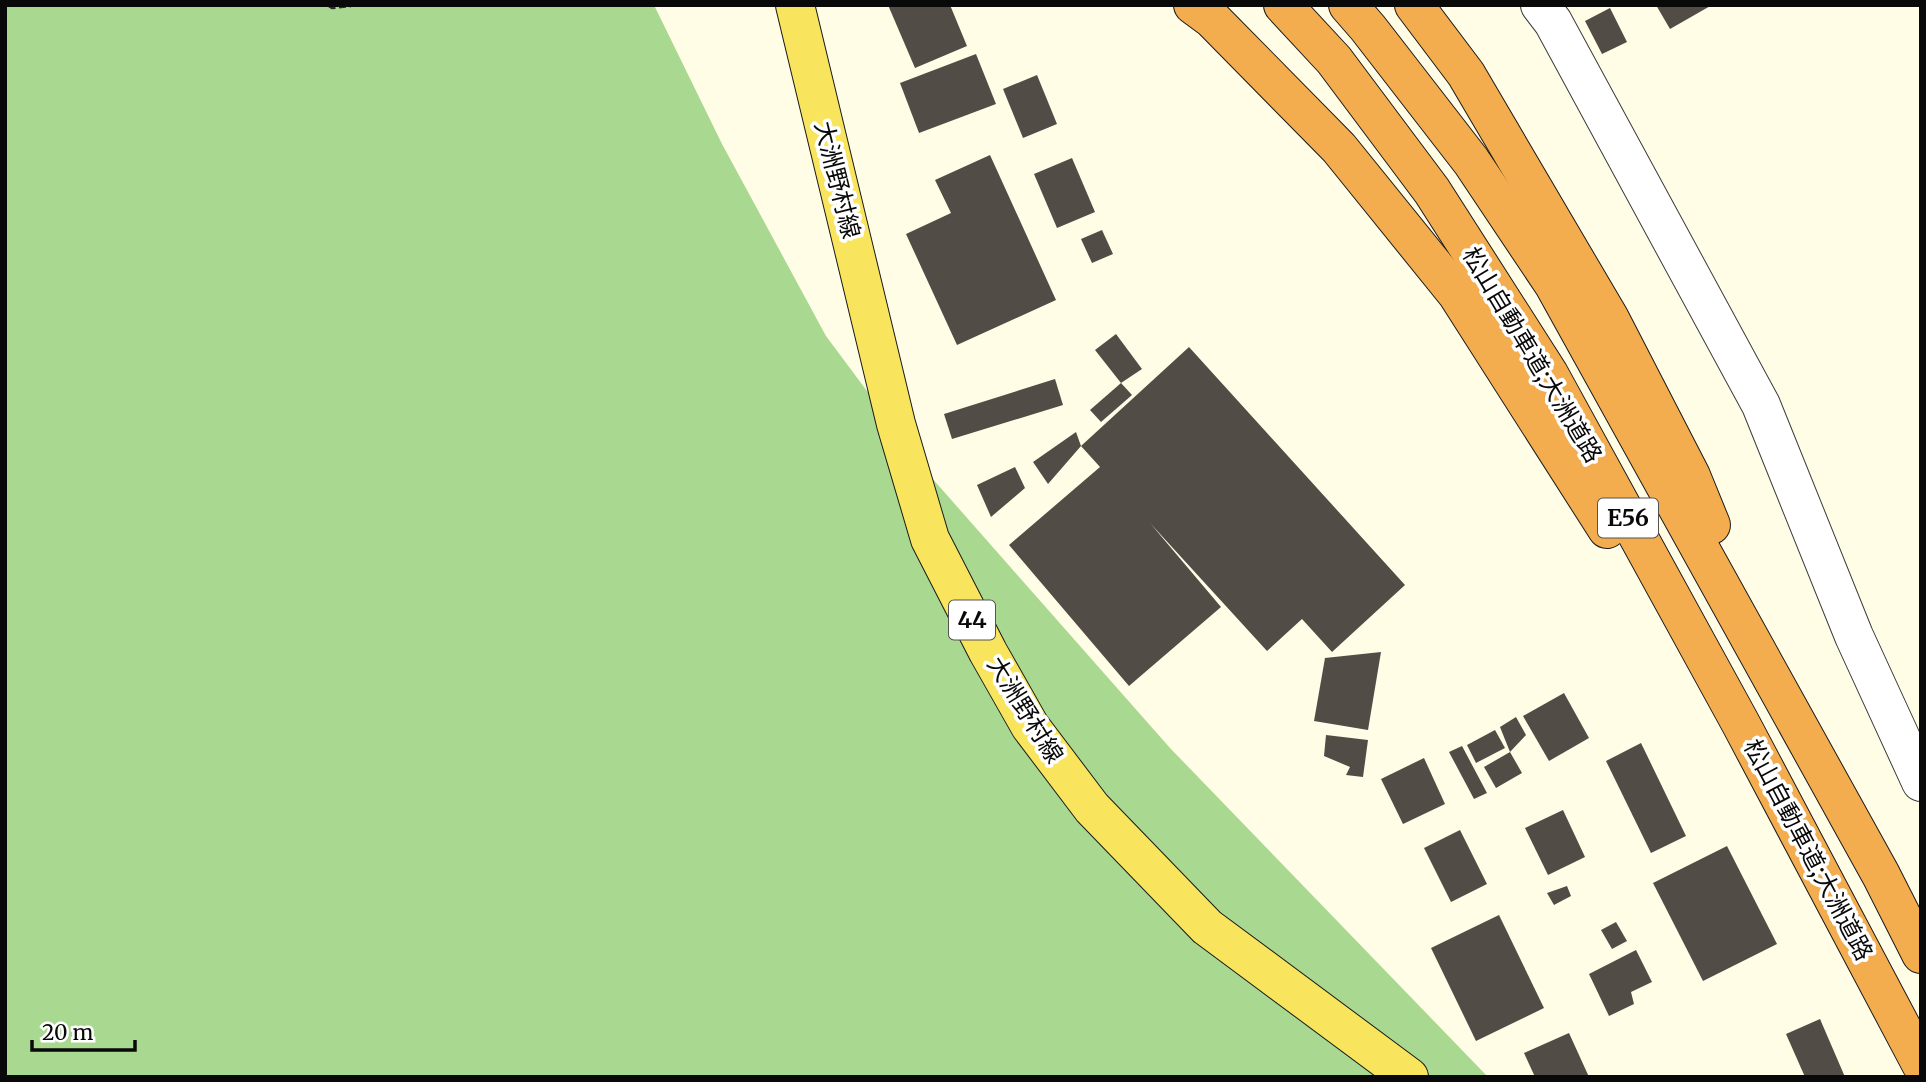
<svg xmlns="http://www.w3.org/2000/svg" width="1926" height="1082" font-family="Merriweather,'Noto Sans JP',serif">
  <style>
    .forest { fill: #a9d891 }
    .building { fill: #524c46 }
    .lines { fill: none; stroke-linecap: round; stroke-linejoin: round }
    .street-casing { stroke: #3c3c3c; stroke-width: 40 }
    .primary-casing { stroke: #1a1a1a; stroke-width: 40 }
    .highway-casing { stroke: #1a1a1a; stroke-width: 40 }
    .path { stroke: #2b2b2b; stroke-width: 4.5; stroke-dasharray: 7 3.5; stroke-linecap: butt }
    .street { stroke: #fff; stroke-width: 38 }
    .primary { stroke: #f8e45d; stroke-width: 38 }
    .highway { stroke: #f3ad4f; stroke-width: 38 }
    .labels { text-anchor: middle; stroke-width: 7; stroke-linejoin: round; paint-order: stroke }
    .shield { fill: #fff; stroke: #535353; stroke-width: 2 }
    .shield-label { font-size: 23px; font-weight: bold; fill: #090909 }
    .street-label { font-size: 24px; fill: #090909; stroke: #fff }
  </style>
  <rect width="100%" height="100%" fill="#fffde6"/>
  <polygon class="forest" points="5,5 654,5 722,144 826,336 931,477 1170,748 1488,1077 5,1077"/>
  <g class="building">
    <polygon points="888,5 950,5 967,46 915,68"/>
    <polygon points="1656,5 1712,5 1670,29"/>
    <polygon points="1610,8 1627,42 1602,54 1585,21"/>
    <polygon points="976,54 996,104 919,133 900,83"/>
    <polygon points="1037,75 1057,124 1023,138 1003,89"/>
    <polygon points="990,155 1056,300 957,345 906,234 951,213 935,180"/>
    <polygon points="1072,158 1095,212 1057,228 1034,174"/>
    <polygon points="1102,230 1113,254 1092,263 1081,239"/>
    <polygon points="1116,334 1142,369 1121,383 1095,350"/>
    <polygon points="1189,347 1405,585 1332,652 1302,619 1267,651 1150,523 1221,607 1129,686 1009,545 1100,467 1081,446 1048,484 1033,462 1076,432 1081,446"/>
    <polygon points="1055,379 1063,405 952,439 944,414"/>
    <polygon points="1121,383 1132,395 1101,422 1090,410"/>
    <polygon points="1015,467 1025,488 991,517 977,485"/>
    <polygon points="1381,652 1368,730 1314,721 1325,658"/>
    <polygon points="1564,693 1589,738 1549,761 1523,716"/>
    <polygon points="1516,717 1526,735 1510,752 1500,727"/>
    <polygon points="1495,730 1505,748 1476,763 1467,745"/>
    <polygon points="1326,735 1368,740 1363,777 1346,775 1350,767 1324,756"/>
    <polygon points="1641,743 1686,836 1651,853 1606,761"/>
    <polygon points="1462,746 1487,793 1474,799 1449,752"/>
    <polygon points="1510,752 1522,773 1496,788 1484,767"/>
    <polygon points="1424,758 1445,804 1403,824 1381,779"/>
    <polygon points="1563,810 1585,857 1548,875 1525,828"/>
    <polygon points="1460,830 1487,884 1451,902 1424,848"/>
    <polygon points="1727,846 1777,944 1703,981 1653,883"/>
    <polygon points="1567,886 1571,896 1554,905 1547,893"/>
    <polygon points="1499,915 1544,1008 1476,1041 1431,948"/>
    <polygon points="1616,922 1627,941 1612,949 1601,930"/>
    <polygon points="1636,950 1652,982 1631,992 1634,1004 1609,1016 1589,974"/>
    <polygon points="1820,1019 1845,1077 1805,1077 1786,1034"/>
    <polygon points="1569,1033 1589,1077 1535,1077 1524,1053"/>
  </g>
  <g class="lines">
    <defs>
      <polyline id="street" points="1540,5 1553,22 1761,405 1854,636 1921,782"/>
      <polyline id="primary" points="795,5 896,424 930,539 988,652 1030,726 1092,808 1207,927 1409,1077"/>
      <g id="highway">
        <polyline points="1193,5 1212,19 1339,148 1457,294 1607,529"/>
        <polyline points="1283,5 1334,60 1432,191 1549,374 1741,724 1921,1064"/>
        <polyline points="1348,5 1368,28 1471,161 1554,285 1881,875 1921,954"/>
        <polyline points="1414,5 1466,74 1610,319 1691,476 1711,525"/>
      </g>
    </defs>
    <use href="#street" class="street-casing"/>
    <use href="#primary" class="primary-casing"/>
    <use href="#highway" class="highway-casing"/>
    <polyline class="path" points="329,5 332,7 351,5"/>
    <use href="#street" class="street"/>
    <use href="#primary" class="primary"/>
    <use href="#highway" class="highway"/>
  </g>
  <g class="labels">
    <g class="shield">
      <rect x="1598" y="498.5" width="60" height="39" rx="5"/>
      <rect x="949" y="600.5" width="46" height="39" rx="5"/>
    </g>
    <g class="shield-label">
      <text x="1628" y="526">E56</text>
      <text x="972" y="628">44</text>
    </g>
    <g class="street-label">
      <text transform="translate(837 180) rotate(76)" y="8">大洲野村線</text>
      <text transform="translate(1532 355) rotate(59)" y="8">松山自動車道;大洲道路</text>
      <text transform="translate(1025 710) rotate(58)" y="8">大洲野村線</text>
      <text transform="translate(1808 850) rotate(62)" y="8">松山自動車道;大洲道路</text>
    </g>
  </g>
  <rect width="1926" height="1082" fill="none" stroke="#090909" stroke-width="14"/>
  <path d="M32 1040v10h103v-10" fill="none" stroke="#090909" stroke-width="3.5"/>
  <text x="42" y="1040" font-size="21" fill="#090909" stroke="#ffffff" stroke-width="5" paint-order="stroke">20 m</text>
</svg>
